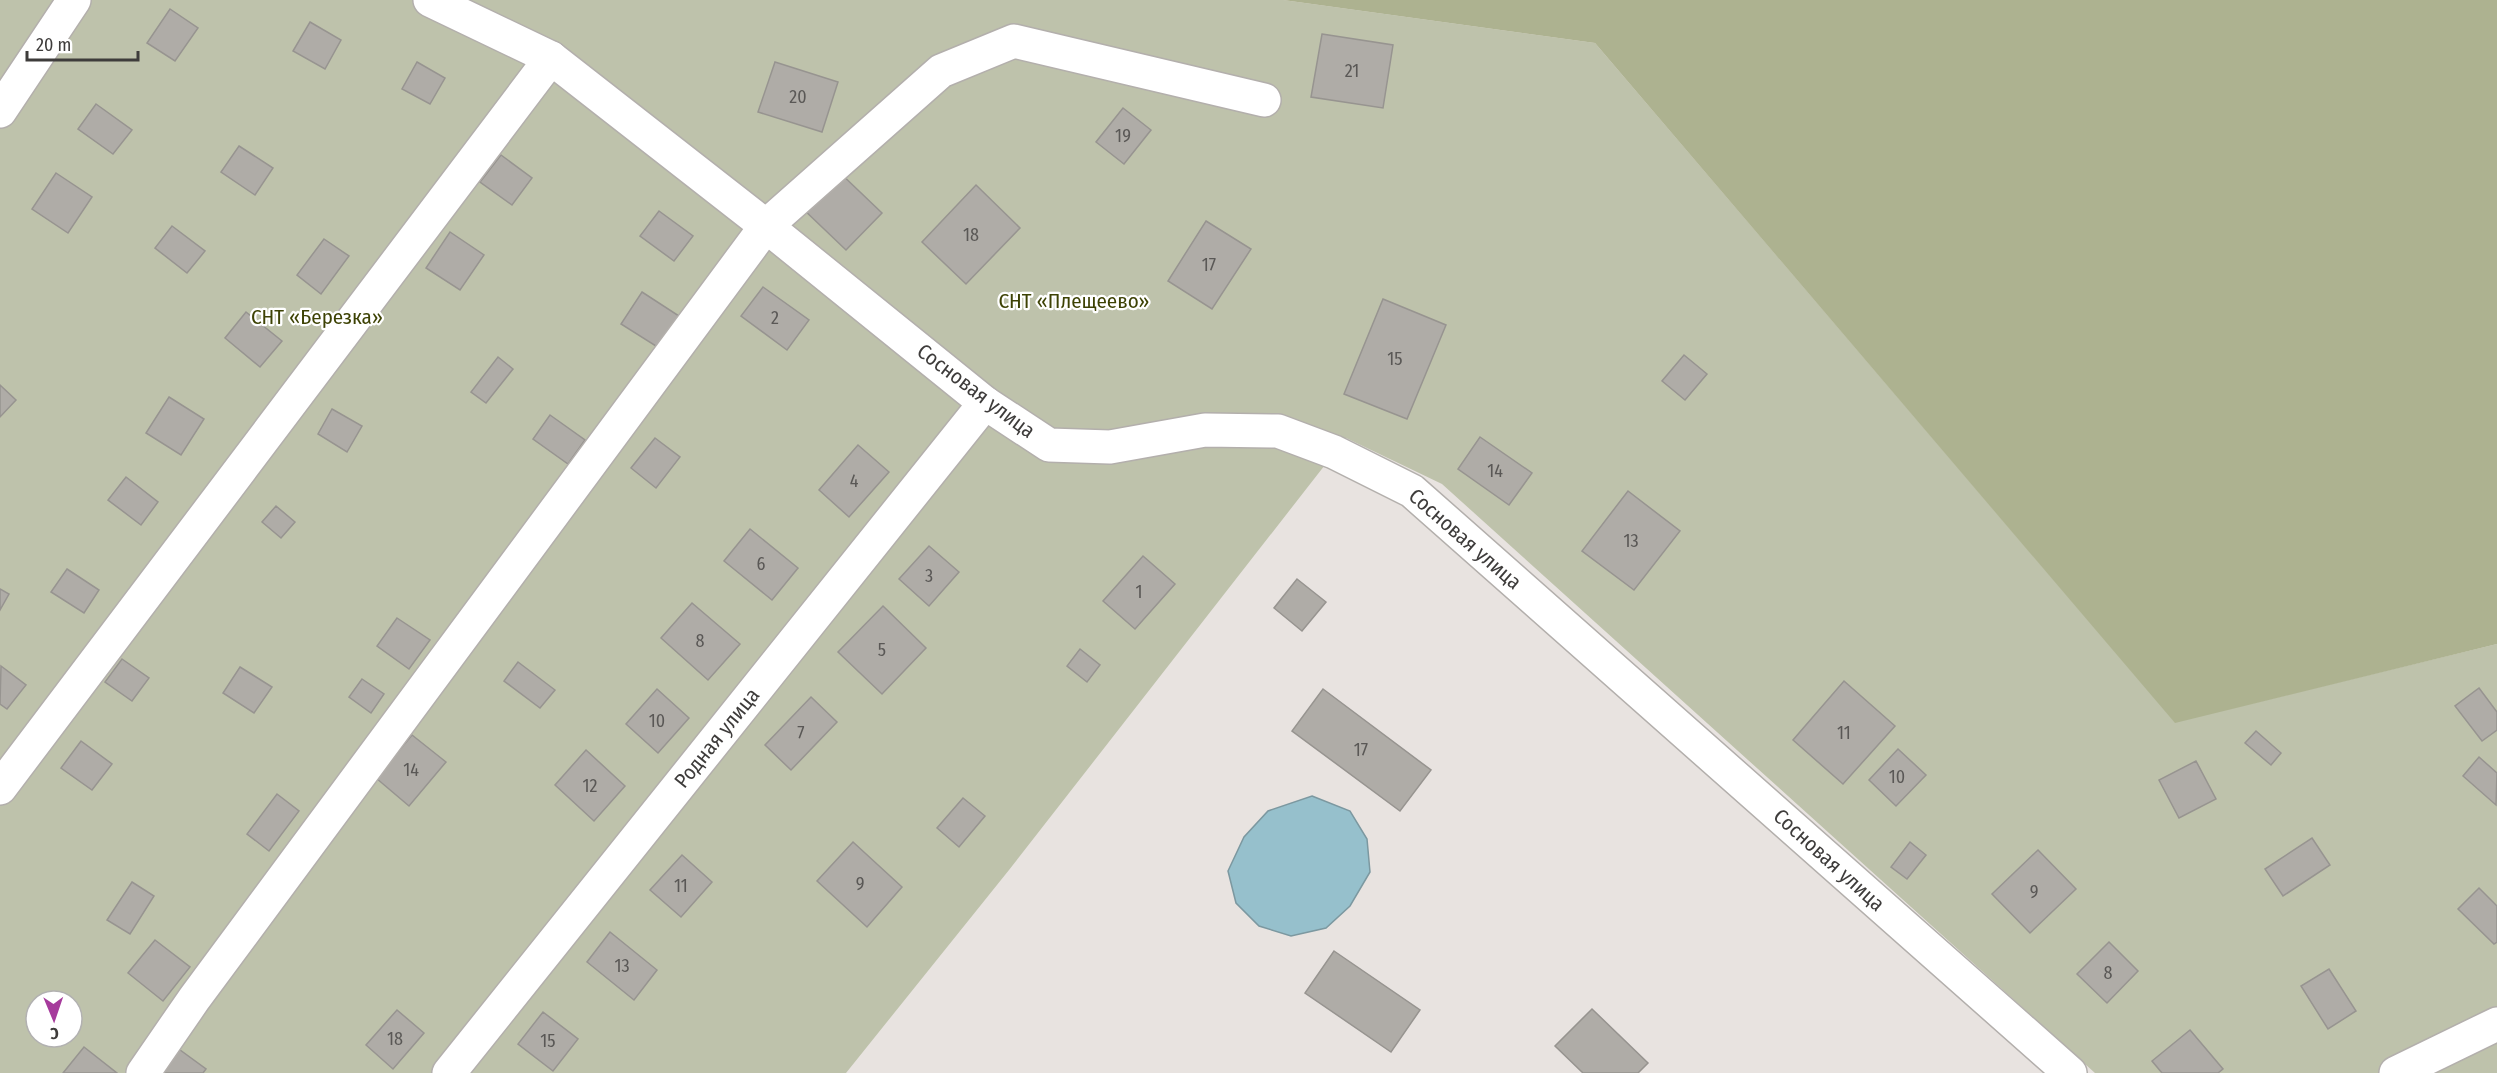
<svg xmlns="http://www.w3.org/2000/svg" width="2497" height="1073" font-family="'Fira Sans Condensed',sans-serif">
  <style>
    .green { fill: #bec2ab; fill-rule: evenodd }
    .forest { fill: #adb290 }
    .water { fill: #96c0cc; stroke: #7c98a0; stroke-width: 1.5 }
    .building { fill: #afaca7; stroke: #979490; stroke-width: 1.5 }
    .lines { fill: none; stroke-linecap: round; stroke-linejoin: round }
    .minor-casing { stroke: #b3afac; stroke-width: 36 }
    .minor { stroke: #fff; stroke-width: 33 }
    .labels { text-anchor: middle; stroke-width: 4.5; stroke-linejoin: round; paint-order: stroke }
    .number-label { font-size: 18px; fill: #5a5856 }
    .park-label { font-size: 21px; fill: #3d4204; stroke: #fff }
    .street-label { font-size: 21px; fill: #3e3c3b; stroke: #fff }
  </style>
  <rect width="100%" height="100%" fill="#e8e3e0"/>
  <path class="green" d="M0,0H1283L1595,43L2175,722L2497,644V1073H2095L1442,484L1346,438L1009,870L846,1073H0ZM36,1001H72V1037H36Z"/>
  <polygon class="forest" points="1283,0 2497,0 2497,644 2175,723 1595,43"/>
  <polygon class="water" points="1312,796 1350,811 1367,839 1370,872 1350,906 1326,928 1291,936 1259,926 1236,903 1228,871 1244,837 1268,811"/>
  <g class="building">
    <polygon points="170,9 198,28 175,61 147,43"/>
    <polygon points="310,22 341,40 325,69 293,51"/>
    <polygon points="1322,34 1393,45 1383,108 1311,97"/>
    <polygon points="417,62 445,78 430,104 402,89"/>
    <polygon points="775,62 838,82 822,132 758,112"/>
    <polygon points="96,104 132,130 113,154 78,129"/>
    <polygon points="1123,108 1151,130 1124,164 1096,142"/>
    <polygon points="239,146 273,168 255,195 221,172"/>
    <polygon points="501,155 532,178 512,205 480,182"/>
    <polygon points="837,170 882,213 846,250 801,207"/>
    <polygon points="56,173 92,197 68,233 32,209"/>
    <polygon points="976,185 1020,228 966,284 922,242"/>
    <polygon points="659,211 693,236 674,261 640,236"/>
    <polygon points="1206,221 1251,249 1212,309 1168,281"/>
    <polygon points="172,226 205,251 187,273 155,248"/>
    <polygon points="450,232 484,255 460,290 426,268"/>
    <polygon points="324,239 349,256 321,294 297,275"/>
    <polygon points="763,287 809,320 787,350 741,316"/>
    <polygon points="642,292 679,316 659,348 621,324"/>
    <polygon points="1383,299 1446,325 1407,419 1344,394"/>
    <polygon points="246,312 282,341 260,367 225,338"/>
    <polygon points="1684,355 1707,374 1685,400 1662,381"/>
    <polygon points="498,357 513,369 486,403 471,392"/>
    <polygon points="0,385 16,400 0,417"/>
    <polygon points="169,397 204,419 181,455 146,433"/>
    <polygon points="332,409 362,426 347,452 318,434"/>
    <polygon points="550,415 585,440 568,464 533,439"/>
    <polygon points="1480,437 1532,473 1509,505 1458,469"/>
    <polygon points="655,438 680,457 656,488 631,468"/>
    <polygon points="858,445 889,472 849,517 819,490"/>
    <polygon points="126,477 158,502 141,525 108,500"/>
    <polygon points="1628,491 1680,531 1634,590 1582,551"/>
    <polygon points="276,506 295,522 281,538 262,522"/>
    <polygon points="750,529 798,568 772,600 724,561"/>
    <polygon points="929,546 959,572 929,606 899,579"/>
    <polygon points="1143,556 1175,584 1135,629 1103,601"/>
    <polygon points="67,569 99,590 84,613 51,592"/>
    <polygon points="1297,579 1326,602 1302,631 1274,608"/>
    <polygon points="0,589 9,594 0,610"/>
    <polygon points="692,603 740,644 708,680 661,638"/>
    <polygon points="883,606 926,648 882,694 838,652"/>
    <polygon points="397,618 430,640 409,669 377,646"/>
    <polygon points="1080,649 1100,665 1087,682 1067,666"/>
    <polygon points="122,659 149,678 132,701 105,682"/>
    <polygon points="518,662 555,690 540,708 504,681"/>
    <polygon points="1,666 26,685 7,709 0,704"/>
    <polygon points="240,667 272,687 254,713 223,693"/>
    <polygon points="362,679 384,694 371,713 349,697"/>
    <polygon points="1844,681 1895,726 1843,784 1793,740"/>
    <polygon points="2479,688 2497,712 2497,730 2482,741 2455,706"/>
    <polygon points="657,689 689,718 658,753 626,724"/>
    <polygon points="1323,689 1431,770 1400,811 1292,731"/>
    <polygon points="811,697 837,722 791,770 765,745"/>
    <polygon points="2256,731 2281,753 2271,765 2245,743"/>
    <polygon points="412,735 446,762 409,806 376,778"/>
    <polygon points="81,741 112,764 92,790 61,768"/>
    <polygon points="1898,749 1926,775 1896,806 1869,780"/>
    <polygon points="586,750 625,786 594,821 555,785"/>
    <polygon points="2479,757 2497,773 2496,805 2463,776"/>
    <polygon points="2196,761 2216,799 2179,818 2159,780"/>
    <polygon points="277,794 299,811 269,851 247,834"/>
    <polygon points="963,798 985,816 959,847 937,828"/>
    <polygon points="2312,838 2330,865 2283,896 2265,869"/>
    <polygon points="853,842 902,887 867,927 817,881"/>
    <polygon points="1910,842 1926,855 1907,879 1891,867"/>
    <polygon points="2038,850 2076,889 2030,933 1992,894"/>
    <polygon points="682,855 712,882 681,917 650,890"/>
    <polygon points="132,882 154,896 130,934 107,920"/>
    <polygon points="2479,888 2497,906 2497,942 2494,944 2458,909"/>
    <polygon points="610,932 657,970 634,1000 587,962"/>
    <polygon points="155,940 190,967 163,1001 128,973"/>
    <polygon points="2109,942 2138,971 2107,1003 2077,974"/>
    <polygon points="1334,951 1420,1010 1391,1052 1305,993"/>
    <polygon points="2329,969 2356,1011 2328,1029 2301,986"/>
    <polygon points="1592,1009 1648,1063 1638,1073 1583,1073 1555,1046"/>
    <polygon points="397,1010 424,1033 393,1069 366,1045"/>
    <polygon points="543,1012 578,1039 553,1071 518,1044"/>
    <polygon points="2190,1030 2223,1069 2218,1073 2162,1073 2152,1061"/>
    <polygon points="84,1047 117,1073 63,1073"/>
    <polygon points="176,1047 206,1069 203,1073 156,1073"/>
  </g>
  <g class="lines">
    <defs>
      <g id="minor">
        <polyline points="430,0 551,58 766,226 985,403 1049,445 1110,447 1205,430 1278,431 1334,452 1412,491 2070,1073"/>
        <polyline points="0,111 74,0"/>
        <polyline points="0,788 551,58"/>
        <polyline points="143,1073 194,999 766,226 941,71 1014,41 1264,100"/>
        <polyline points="449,1073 985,403"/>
        <polyline points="2396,1073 2497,1024"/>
      </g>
    </defs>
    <use href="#minor" class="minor-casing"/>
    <use href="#minor" class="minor"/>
  </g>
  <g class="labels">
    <g class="number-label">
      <text x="1352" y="77">21</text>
      <text x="798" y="103">20</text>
      <text x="1123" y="142">19</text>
      <text x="971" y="241">18</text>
      <text x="1209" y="271">17</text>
      <text x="775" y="324">2</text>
      <text x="1395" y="365">15</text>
      <text x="1495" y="477">14</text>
      <text x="854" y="487">4</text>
      <text x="1631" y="547">13</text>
      <text x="761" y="570">6</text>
      <text x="929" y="582">3</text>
      <text x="1139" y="598">1</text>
      <text x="700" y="647">8</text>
      <text x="882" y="656">5</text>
      <text x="657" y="727">10</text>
      <text x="801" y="739">7</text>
      <text x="1844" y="739">11</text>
      <text x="1361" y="756">17</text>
      <text x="411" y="776">14</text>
      <text x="1897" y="783">10</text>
      <text x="590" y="792">12</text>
      <text x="860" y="890">9</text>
      <text x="681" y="892">11</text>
      <text x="2034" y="898">9</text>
      <text x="622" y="972">13</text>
      <text x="2108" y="979">8</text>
      <text x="395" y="1045">18</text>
      <text x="548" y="1047">15</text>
    </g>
    <g class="park-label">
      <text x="1074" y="308">СНТ «Плещеево»</text>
      <text x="317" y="324">СНТ «Березка»</text>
    </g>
    <g class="street-label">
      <text transform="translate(976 391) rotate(37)" y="7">Сосновая улица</text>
      <text transform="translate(1465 539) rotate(41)" y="7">Сосновая улица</text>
      <text transform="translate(717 738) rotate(-51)" y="7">Родная улица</text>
      <text transform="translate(1829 860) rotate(42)" y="7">Сосновая улица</text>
    </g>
  </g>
  <g transform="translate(54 1019) rotate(178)"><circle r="28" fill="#ffffff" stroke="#b2b1b1" stroke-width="1.5"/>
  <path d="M0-4.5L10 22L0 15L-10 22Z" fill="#a63b9c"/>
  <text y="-9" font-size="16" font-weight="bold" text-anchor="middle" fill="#3e3c3b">С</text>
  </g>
  <path d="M27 51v9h111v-9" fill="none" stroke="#3e3c3b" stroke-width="3"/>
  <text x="36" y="51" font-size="18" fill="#3e3c3b" stroke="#ffffff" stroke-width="4.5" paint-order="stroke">20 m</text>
</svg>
